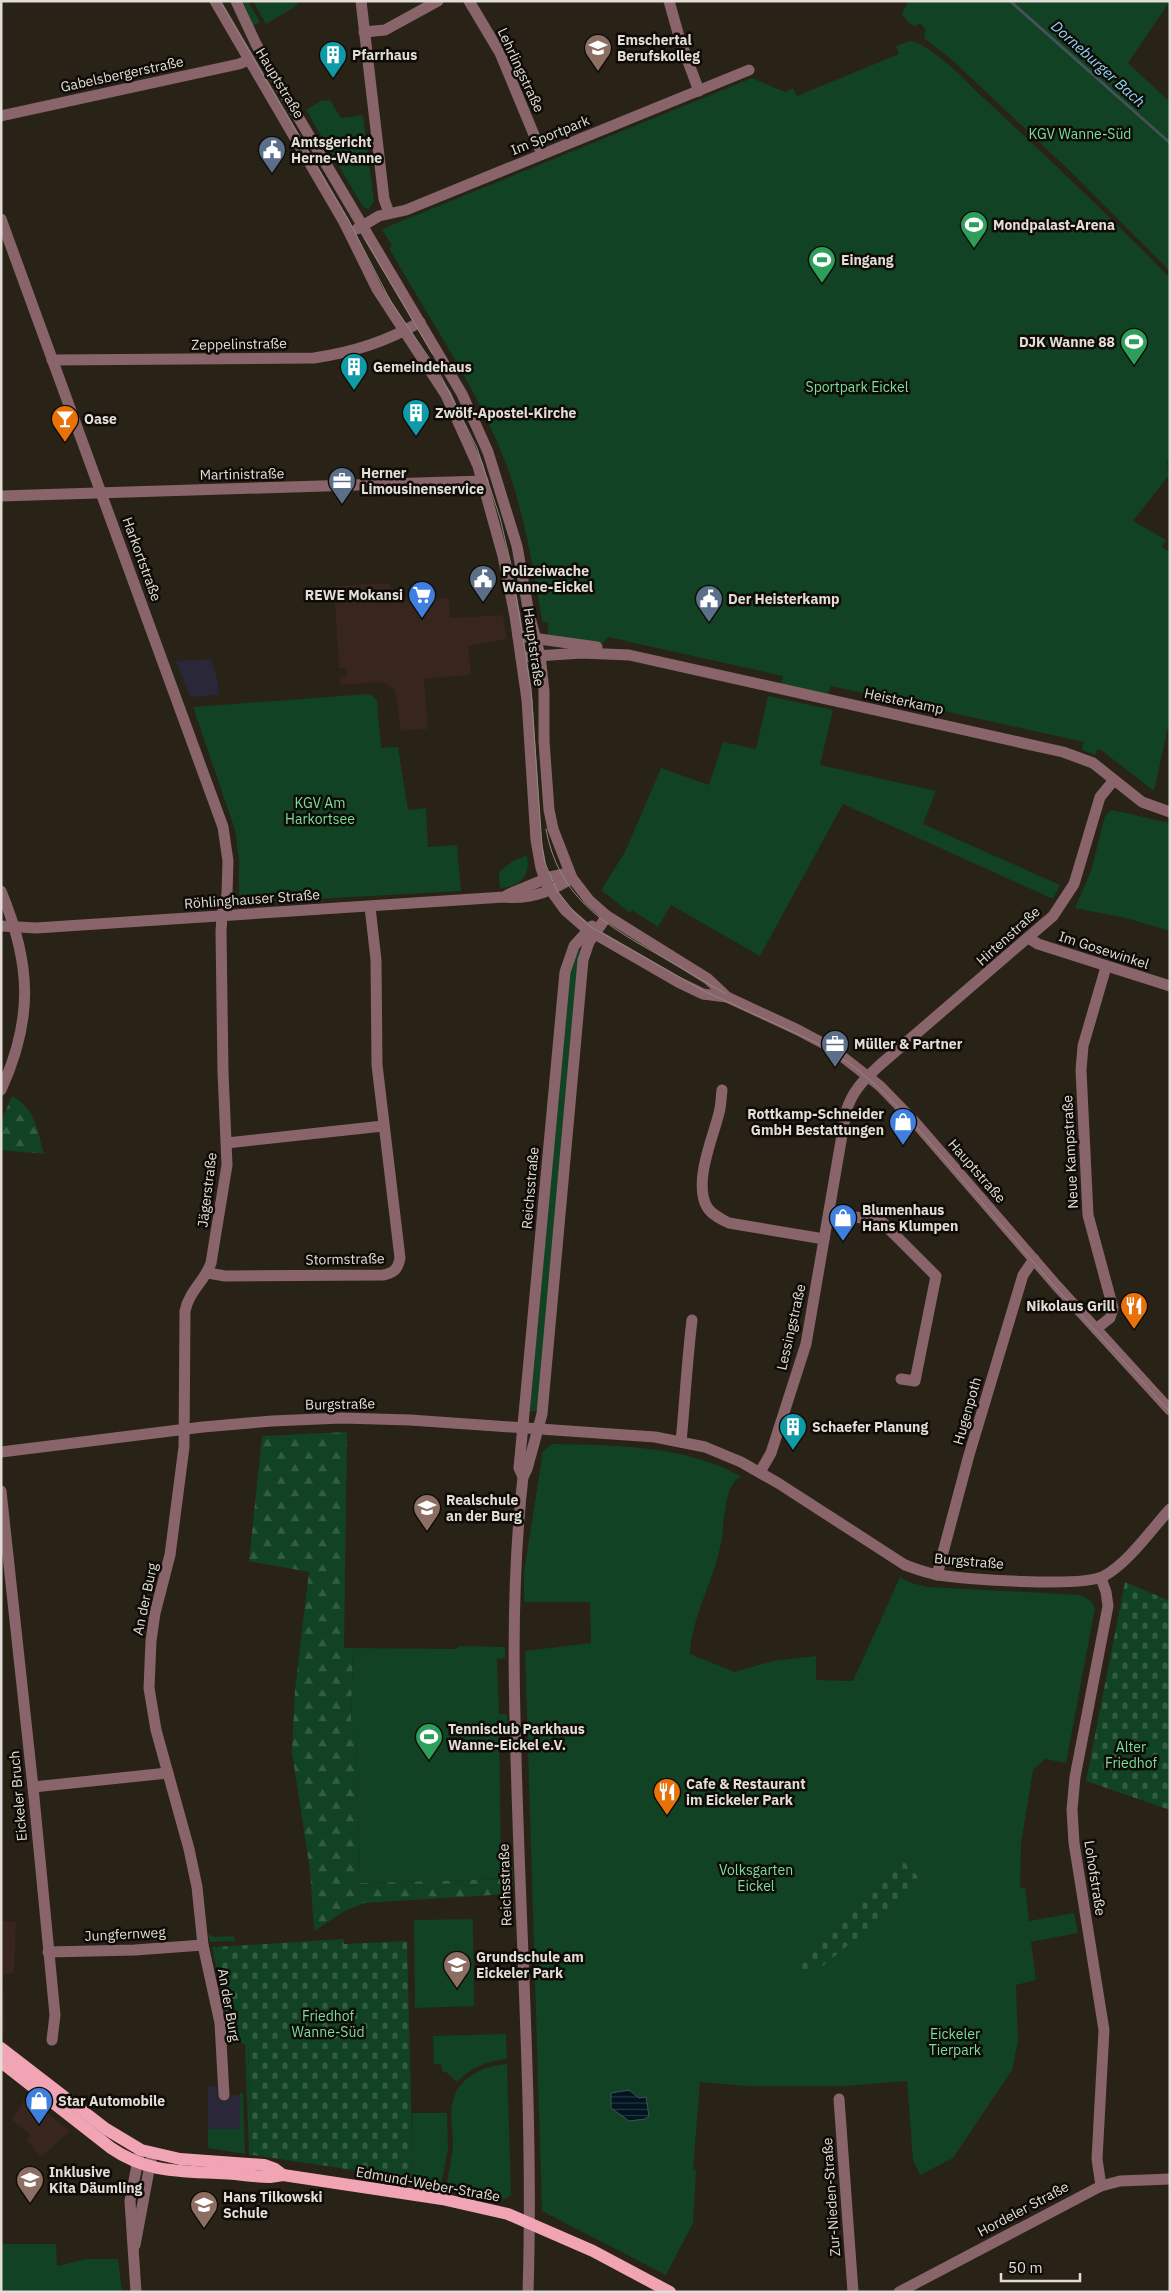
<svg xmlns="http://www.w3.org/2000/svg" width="1171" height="2293" font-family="'IBM Plex Sans',sans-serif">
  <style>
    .commercial { fill: #37251e }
    .industrial { fill: #2a2838 }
    .green { fill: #104223 }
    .forest { fill: url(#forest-firs) }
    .cemetery { fill: url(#cemetery-stones) }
    .water { fill: url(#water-rules); stroke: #445157 }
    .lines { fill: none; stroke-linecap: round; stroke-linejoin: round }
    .stream { stroke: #445157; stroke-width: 3 }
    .minor { stroke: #89646b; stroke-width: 11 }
    .major { stroke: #f1a5b4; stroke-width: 12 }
    .tram { stroke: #8f8980; stroke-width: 1 }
    .labels { text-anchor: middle; stroke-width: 5; stroke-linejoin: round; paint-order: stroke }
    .poi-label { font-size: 14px; font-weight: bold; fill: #e2ddd6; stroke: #0f0c07; text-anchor: start }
    .street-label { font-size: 14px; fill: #e2ddd6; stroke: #0f0c07 }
    .park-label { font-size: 14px; fill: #7adf9a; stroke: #0f0c07 }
    .water-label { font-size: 15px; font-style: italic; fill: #91d5f6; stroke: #0f0c07 }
  </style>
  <defs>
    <pattern id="forest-firs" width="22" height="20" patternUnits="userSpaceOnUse" patternTransform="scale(1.25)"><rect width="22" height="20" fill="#104223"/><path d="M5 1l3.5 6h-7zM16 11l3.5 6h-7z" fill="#325d42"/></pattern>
    <pattern id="cemetery-stones" width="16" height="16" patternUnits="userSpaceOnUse" patternTransform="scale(1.25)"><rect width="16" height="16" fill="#104223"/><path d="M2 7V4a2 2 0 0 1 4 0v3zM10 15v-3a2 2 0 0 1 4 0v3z" fill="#325d42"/></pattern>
    <pattern id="water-rules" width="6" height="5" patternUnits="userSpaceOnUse" patternTransform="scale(1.25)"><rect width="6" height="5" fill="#001521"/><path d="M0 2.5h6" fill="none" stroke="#253740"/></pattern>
  </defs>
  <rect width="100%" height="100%" fill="#292216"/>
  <g class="commercial">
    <polygon points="389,583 390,600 410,599 410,594 419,594 419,599 449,598 450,618 503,615 507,639 468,646 471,675 424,679 428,729 401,731 396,695 395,690 387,684 379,682 340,685 340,677 347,676 346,668 339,668 334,586"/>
    <polygon points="1,1921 16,1922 14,1973 3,1975 5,2033 1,2032"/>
    <polygon points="29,2099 70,2131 41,2157 27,2140 30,2134 12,2120 24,2100"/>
  </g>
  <g class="industrial">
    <polygon points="211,659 218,682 219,695 190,697 176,661"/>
    <polygon points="208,2086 217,2086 218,2096 240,2095 240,2129 208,2129"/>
  </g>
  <g class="green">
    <polygon points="243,1 248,1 260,22 253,26"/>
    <polygon points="253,1 296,1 298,5 266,24"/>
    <polygon points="908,1 1170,1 1128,63 1170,102 1170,271 1070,171 951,59 925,39 924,34 926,30 920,23 915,26 910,24 902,14"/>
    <path d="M910,41C935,46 968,84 987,101C1049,159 1111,217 1170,278V459L1167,462L1169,475L1133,521L1166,540L1162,547L1170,552V718L1154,791L1101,750H1097L1095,755L1082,750L1084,742L831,686L828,694L781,684L783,676L630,642L629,644L628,641L608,637L602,644L548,635V623L542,621C534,570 525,519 508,469C479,390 430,321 389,248L392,246L382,229L752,78L785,92L793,88L797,96L899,54L896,46Z"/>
    <polygon points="330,100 341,118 363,115 374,202 368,209 363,207 306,110 321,101"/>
    <polygon points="368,694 373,696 377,701 381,748 398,747 408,810 426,808 428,847 457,845 461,891 247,903 242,900 239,894 239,860 235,830 193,707"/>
    <polygon points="768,696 833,710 820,765 936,791 923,824 1060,885 1053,899 843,804 760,956 671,905 658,927 632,910 630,913 601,890 625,852 661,768 709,785 723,742 756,749"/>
    <polygon points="1112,810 1170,823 1170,931 1126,918 1075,908 1091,871 1105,816"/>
    <path d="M527,855C531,876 521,887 500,888L499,872L513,861Z"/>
    <polygon points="579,948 580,954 539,1411 530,1411 569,972"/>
    <path d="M552,1444C616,1445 685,1445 742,1477C724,1480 724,1528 721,1543C714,1581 692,1615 690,1654L735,1672L773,1661L816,1656V1680L853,1681L900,1577L908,1582L928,1587L1081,1595L1091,1601L1095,1608L1066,1763L1045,1759L1033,1770L1021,1844L1020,1888L1025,1887L1029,1921L1074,1913L1078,1933L1031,1942L1036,1980L1016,1985L1018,2041L1012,2070L953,2158L920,2175L913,2160L907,2081L847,2086H746L700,2082L693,2170H696L693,2223L666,2275L542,2211L525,1651L591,1643L590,1602H524V1572L543,1451Z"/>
    <polygon points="460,1646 505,1647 505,1658 497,1659 499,1714 507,1714 508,1728 499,1729 501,1859 512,1859 513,1879 360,1883 356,1733 351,1720 353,1648 456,1649"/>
    <polygon points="473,1919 474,2006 415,2008 414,1920"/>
    <polygon points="208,1934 214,1937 233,1936 236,1941 210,1942"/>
    <polygon points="212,1947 216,1947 232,2032 248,2042 252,2155 249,2155 245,2045 231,2035"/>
    <path d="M506,2034L507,2059C487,2061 471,2067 457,2082L446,2072L442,2071L441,2064H434L433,2036Z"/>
    <path d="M507,2064L511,2195L505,2199L446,2186C449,2172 452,2158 453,2144C453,2130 449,2114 453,2101C459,2076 484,2066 507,2064Z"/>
    <polygon points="240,2093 243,2093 245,2154 208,2148 208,2129 240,2129"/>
    <polygon points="412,2113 447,2113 448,2149 441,2185 413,2179"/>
    <polygon points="1,2244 56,2244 57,2266 87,2259 118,2259 122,2292 1,2292"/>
  </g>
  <g class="forest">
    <path d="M12,1096C36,1109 37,1130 44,1154L1,1150V1122Z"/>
    <polygon points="347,1432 344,1648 353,1648 351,1720 356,1733 360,1883 513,1879 513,1889 509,1894 364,1903 345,1911 314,1931 310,1870 292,1752 295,1690 309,1572 249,1561 262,1436"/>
  </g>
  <g class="cemetery">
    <polygon points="1125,1582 1170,1601 1170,1810 1086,1781"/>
    <polygon points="902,1860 923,1882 878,1924 869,1928 813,1974 808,1976 800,1972 797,1965 799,1958 852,1910 857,1903"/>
    <polygon points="344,1939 344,1944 407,1941 413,2179 252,2155 248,2042 232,2033 216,1947"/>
  </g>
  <polygon class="water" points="629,2090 639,2098 646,2097 649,2116 645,2119 629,2121 611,2108 611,2093"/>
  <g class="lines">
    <polyline class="stream" points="1010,1 1170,143"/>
    <g class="minor">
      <polyline points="215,1 344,222 377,289 446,395 478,466 503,556 515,616 527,700 536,840 541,868 547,885 565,910 588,930 678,982 703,994 727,997"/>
      <polyline points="236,1 256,44 281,88 462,394 488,452 517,546 529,614 540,655 544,691 544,741 549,810 553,829 572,878 589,900 607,916 708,979 727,997 798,1030 830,1047 880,1086 914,1121 1056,1285 1170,1410"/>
      <polyline points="361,1 384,199 389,213"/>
      <polyline points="469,1 500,53 542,154"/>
      <polyline points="669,1 680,40 699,91"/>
      <polyline points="364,32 385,30 438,1"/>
      <polyline points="1,116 239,64 249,60"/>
      <path d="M1,219L223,827L228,861L227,894L222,915L221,932L223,1072L227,1165L211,1263C205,1281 189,1291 185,1311L184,1447L170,1555L155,1613L151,1641L149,1688L156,1730L189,1849L197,1887L203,1945L220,2023L224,2095"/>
      <polyline points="357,229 379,216 406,210 749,70"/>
      <path d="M52,360L314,358C353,352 386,342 420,322"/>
      <polyline points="1,496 483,481"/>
      <polyline points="518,636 597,647"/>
      <polyline points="521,657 582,653 629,655 1063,752 1093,763 1142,802 1170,812"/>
      <path d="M1,891C31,963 34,1018 1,1090"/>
      <polyline points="507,895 550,877 569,873"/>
      <path d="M1,926L36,928L504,897C529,900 551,892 572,878"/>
      <polyline points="1030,939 1038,944 1170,986"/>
      <path d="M722,1090C721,1098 721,1106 719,1113C713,1138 693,1182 707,1207C712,1215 721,1219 729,1223L824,1239"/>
      <polyline points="227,1143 383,1126"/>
      <polyline points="829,1213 881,1221 936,1276 915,1381 901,1379"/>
      <path d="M208,1273L225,1276L383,1275C394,1273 398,1269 400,1258L377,1065L376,960L370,907"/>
      <polyline points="1096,1329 1110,1318 1113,1308 1088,1215 1081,1070 1083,1046 1106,967"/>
      <path d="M681,1442C685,1401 687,1361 692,1320"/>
      <path d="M1,1452L203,1427L272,1421L342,1418L410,1420L655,1437L705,1447L741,1462L778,1483L905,1565C916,1569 926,1573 938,1575C966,1579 1082,1588 1104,1576C1128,1563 1151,1530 1170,1509"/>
      <path d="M760,1472L771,1453L806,1344L846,1112C852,1090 865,1079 881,1064L1053,916L1074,884L1100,797L1114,780"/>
      <polyline points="523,1477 519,1468 565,972 574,946 592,926"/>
      <polyline points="1,1491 33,1787 55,2015 52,2040"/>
      <polyline points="937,1575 969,1455 1023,1275 1034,1259"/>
      <polyline points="33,1787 168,1773"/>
      <polyline points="48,1952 135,1950 203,1945"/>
      <polyline points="839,2099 853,2292"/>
      <polyline points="1101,2186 1097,2159 1104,2030 1074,1843 1072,1810 1075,1777 1108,1606 1106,1592 1101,1578"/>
      <polyline points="135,2245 152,2154"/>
      <polyline points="136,2292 130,2201 139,2155"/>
      <path d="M528,2292C533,2135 523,1978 518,1821C514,1706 510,1591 523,1477L527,1469L542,1414L583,960L589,942L607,916"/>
      <polyline points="899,2292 1101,2186 1120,2181 1170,2179"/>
    </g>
    <g class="major">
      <polyline points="1,2048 106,2129 141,2150 180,2159 264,2165 275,2169 283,2175"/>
      <path d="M1,2062L111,2148C146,2172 176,2171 217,2173C235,2173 252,2177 270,2177L283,2175L442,2199L508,2214L593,2251L670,2292"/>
    </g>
    <g class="tram">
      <polyline points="220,1 350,223 391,302 440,374 477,448 500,518 512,569 531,689 542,846 545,863 557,891 575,913 591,927 704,991 819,1044 853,1066 879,1088 912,1122 1055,1287 1170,1412"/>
      <polyline points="365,239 432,353"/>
      <path d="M546,829C558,896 602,923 657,954C680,967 703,981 726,994"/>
    </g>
  </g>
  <defs>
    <symbol id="school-pin" viewBox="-11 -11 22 30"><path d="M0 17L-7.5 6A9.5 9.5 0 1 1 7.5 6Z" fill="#8d6e63" stroke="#0f0c07"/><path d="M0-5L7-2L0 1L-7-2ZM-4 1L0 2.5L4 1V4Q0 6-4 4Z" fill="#fff"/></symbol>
    <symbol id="building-pin" viewBox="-11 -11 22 30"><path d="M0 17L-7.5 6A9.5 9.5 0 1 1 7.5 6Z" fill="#0f9aa8" stroke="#0f0c07"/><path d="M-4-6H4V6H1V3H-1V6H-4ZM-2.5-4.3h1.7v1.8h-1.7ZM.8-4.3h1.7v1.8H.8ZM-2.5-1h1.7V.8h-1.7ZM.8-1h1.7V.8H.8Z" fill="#fff"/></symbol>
    <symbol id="civic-pin" viewBox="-11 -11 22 30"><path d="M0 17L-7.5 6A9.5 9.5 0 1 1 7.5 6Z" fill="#5c6f8a" stroke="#0f0c07"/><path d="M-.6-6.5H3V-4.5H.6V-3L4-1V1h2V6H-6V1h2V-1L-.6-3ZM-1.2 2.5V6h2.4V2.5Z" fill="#fff"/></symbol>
    <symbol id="stadium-pin" viewBox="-11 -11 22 30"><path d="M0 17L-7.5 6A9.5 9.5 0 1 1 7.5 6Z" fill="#2e9e5b" stroke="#0f0c07"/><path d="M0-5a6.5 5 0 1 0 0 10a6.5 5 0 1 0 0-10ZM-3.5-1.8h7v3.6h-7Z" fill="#fff"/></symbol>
    <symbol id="bar-pin" viewBox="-11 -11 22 30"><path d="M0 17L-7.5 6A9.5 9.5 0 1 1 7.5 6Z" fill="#e8710a" stroke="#0f0c07"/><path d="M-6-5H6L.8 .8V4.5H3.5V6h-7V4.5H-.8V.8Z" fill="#fff"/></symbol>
    <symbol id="office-pin" viewBox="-11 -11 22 30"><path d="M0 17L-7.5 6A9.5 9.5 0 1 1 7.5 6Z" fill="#5c6f8a" stroke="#0f0c07"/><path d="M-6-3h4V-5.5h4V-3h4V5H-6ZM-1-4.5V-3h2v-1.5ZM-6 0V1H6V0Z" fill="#fff"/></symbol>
    <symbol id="supermarket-pin" viewBox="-11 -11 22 30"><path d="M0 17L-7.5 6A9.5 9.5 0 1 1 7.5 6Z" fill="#3f7fe0" stroke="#0f0c07"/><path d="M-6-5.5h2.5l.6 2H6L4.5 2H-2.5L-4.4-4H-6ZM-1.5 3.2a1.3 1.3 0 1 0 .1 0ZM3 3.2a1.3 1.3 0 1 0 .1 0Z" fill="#fff"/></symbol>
    <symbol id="shop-pin" viewBox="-11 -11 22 30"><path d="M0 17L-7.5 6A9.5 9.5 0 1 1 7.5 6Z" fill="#3f7fe0" stroke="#0f0c07"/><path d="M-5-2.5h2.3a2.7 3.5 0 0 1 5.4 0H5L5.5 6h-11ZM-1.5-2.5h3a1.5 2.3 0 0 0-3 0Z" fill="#fff"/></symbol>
    <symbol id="restaurant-pin" viewBox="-11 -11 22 30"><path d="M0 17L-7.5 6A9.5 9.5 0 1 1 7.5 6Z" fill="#e8710a" stroke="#0f0c07"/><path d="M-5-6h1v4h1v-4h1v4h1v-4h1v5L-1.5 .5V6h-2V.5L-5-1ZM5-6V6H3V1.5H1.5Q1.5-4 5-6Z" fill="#fff"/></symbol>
  </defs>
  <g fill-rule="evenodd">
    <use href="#school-pin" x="582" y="32" width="32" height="43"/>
    <use href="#building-pin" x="317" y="39" width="32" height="43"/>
    <use href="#civic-pin" x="256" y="134" width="32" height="43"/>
    <use href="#stadium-pin" x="958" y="209" width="32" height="43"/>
    <use href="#stadium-pin" x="806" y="244" width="32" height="43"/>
    <use href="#stadium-pin" x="1118" y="326" width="32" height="43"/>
    <use href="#building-pin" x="338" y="351" width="32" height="43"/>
    <use href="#building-pin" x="400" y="397" width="32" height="43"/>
    <use href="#bar-pin" x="49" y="403" width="32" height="43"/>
    <use href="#office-pin" x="326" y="465" width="32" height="43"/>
    <use href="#civic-pin" x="467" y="563" width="32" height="43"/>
    <use href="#supermarket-pin" x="406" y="579" width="32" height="43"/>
    <use href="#civic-pin" x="693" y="583" width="32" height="43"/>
    <use href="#office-pin" x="819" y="1028" width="32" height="43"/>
    <use href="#shop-pin" x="887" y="1106" width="32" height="43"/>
    <use href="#shop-pin" x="827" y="1202" width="32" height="43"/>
    <use href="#restaurant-pin" x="1118" y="1290" width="32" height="43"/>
    <use href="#building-pin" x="777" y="1411" width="32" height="43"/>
    <use href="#school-pin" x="411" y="1492" width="32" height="43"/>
    <use href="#stadium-pin" x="413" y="1721" width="32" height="43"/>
    <use href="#restaurant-pin" x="651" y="1776" width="32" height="43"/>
    <use href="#school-pin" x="441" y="1949" width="32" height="43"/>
    <use href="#shop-pin" x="23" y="2085" width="32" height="43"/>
    <use href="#school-pin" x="14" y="2164" width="32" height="43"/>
    <use href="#school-pin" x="188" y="2189" width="32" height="43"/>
  </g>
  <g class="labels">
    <g class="poi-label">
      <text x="617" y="45">Emschertal<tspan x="617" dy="16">Berufskolleg</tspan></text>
      <text x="352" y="60">Pfarrhaus</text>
      <text x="291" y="147">Amtsgericht<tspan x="291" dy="16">Herne-Wanne</tspan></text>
      <text x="993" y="230">Mondpalast-Arena</text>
      <text x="841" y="265">Eingang</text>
      <text x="1115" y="347" text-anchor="end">DJK Wanne 88</text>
      <text x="373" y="372">Gemeindehaus</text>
      <text x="435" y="418">Zwölf-Apostel-Kirche</text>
      <text x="84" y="424">Oase</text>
      <text x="361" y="478">Herner<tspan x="361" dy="16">Limousinenservice</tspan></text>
      <text x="502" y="576">Polizeiwache<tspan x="502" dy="16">Wanne-Eickel</tspan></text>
      <text x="403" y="600" text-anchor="end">REWE Mokansi</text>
      <text x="728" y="604">Der Heisterkamp</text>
      <text x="854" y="1049">Müller &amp; Partner</text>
      <text x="884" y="1119" text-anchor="end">Rottkamp-Schneider<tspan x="884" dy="16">GmbH Bestattungen</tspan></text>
      <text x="862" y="1215">Blumenhaus<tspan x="862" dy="16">Hans Klumpen</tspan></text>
      <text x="1115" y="1311" text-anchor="end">Nikolaus Grill</text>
      <text x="812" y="1432">Schaefer Planung</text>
      <text x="446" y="1505">Realschule<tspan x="446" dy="16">an der Burg</tspan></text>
      <text x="448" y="1734">Tennisclub Parkhaus<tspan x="448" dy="16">Wanne-Eickel e.V.</tspan></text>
      <text x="686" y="1789">Cafe &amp; Restaurant<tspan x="686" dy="16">im Eickeler Park</tspan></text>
      <text x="476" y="1962">Grundschule am<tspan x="476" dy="16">Eickeler Park</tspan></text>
      <text x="58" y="2106">Star Automobile</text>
      <text x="49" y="2177">Inklusive<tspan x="49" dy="16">Kita Däumling</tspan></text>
      <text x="223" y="2202">Hans Tilkowski<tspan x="223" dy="16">Schule</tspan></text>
    </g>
    <g class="street-label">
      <text transform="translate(521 70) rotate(65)" y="5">Lehrlingstraße</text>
      <text transform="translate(122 74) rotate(-12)" y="5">Gabelsbergerstraße</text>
      <text transform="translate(280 83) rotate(59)" y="5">Hauptstraße</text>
      <text transform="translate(550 135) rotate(-22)" y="5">Im Sportpark</text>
      <text transform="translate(239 344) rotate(-1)" y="5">Zeppelinstraße</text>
      <text transform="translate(242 474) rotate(-1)" y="5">Martinistraße</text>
      <text transform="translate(142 559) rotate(70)" y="5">Harkortstraße</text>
      <text transform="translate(534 647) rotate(82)" y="5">Hauptstraße</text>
      <text transform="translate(904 701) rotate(12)" y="5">Heisterkamp</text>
      <text transform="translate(252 899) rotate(-4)" y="5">Röhlinghauser Straße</text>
      <text transform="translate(1008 936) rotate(-42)" y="5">Hirtenstraße</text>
      <text transform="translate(1104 950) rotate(18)" y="5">Im Gosewinkel</text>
      <text transform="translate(1070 1152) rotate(-93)" y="5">Neue Kampstraße</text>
      <text transform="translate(977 1171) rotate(49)" y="5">Hauptstraße</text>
      <text transform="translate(530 1188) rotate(-85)" y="5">Reichsstraße</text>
      <text transform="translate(207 1190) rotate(-83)" y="5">Jägerstraße</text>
      <text transform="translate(345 1259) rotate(-1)" y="5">Stormstraße</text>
      <text transform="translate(791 1327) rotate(-77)" y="5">Lessingstraße</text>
      <text transform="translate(340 1404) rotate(-1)" y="5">Burgstraße</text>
      <text transform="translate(967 1411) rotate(-74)" y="5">Hugenpoth</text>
      <text transform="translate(969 1561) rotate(5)" y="5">Burgstraße</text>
      <text transform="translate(145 1599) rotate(-78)" y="5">An der Burg</text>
      <text transform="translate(18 1796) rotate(-95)" y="5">Eickeler Bruch</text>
      <text transform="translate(1095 1878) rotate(81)" y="5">Lohofstraße</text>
      <text transform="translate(505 1885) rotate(-92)" y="5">Reichsstraße</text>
      <text transform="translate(125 1934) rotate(-3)" y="5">Jungfernweg</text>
      <text transform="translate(229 2005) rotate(80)" y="5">An der Burg</text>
      <text transform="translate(428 2184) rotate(10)" y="5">Edmund-Weber-Straße</text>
      <text transform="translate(831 2197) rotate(-94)" y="5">Zur-Nieden-Straße</text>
      <text transform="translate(1023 2209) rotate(-28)" y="5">Hordeler Straße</text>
    </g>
    <g class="park-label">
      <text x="1080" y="139">KGV Wanne-Süd</text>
      <text x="857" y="392">Sportpark Eickel</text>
      <text x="320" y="808">KGV Am<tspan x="320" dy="16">Harkortsee</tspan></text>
      <text x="1131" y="1752">Alter<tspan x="1131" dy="16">Friedhof</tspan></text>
      <text x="756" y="1875">Volksgarten<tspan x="756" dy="16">Eickel</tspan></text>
      <text x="328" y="2021">Friedhof<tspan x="328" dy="16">Wanne-Süd</tspan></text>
      <text x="955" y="2039">Eickeler<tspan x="955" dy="16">Tierpark</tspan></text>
    </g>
    <g class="water-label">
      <text transform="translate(1098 64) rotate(42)" y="5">Dorneburger Bach</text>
    </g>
  </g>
  <rect width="1171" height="2293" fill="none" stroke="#e2ddd6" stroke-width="5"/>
  <path d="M1001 2273v8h79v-8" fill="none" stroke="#e2ddd6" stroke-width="2.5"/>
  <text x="1008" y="2273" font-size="15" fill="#e2ddd6" stroke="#0f0c07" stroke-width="4" paint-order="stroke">50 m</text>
</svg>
